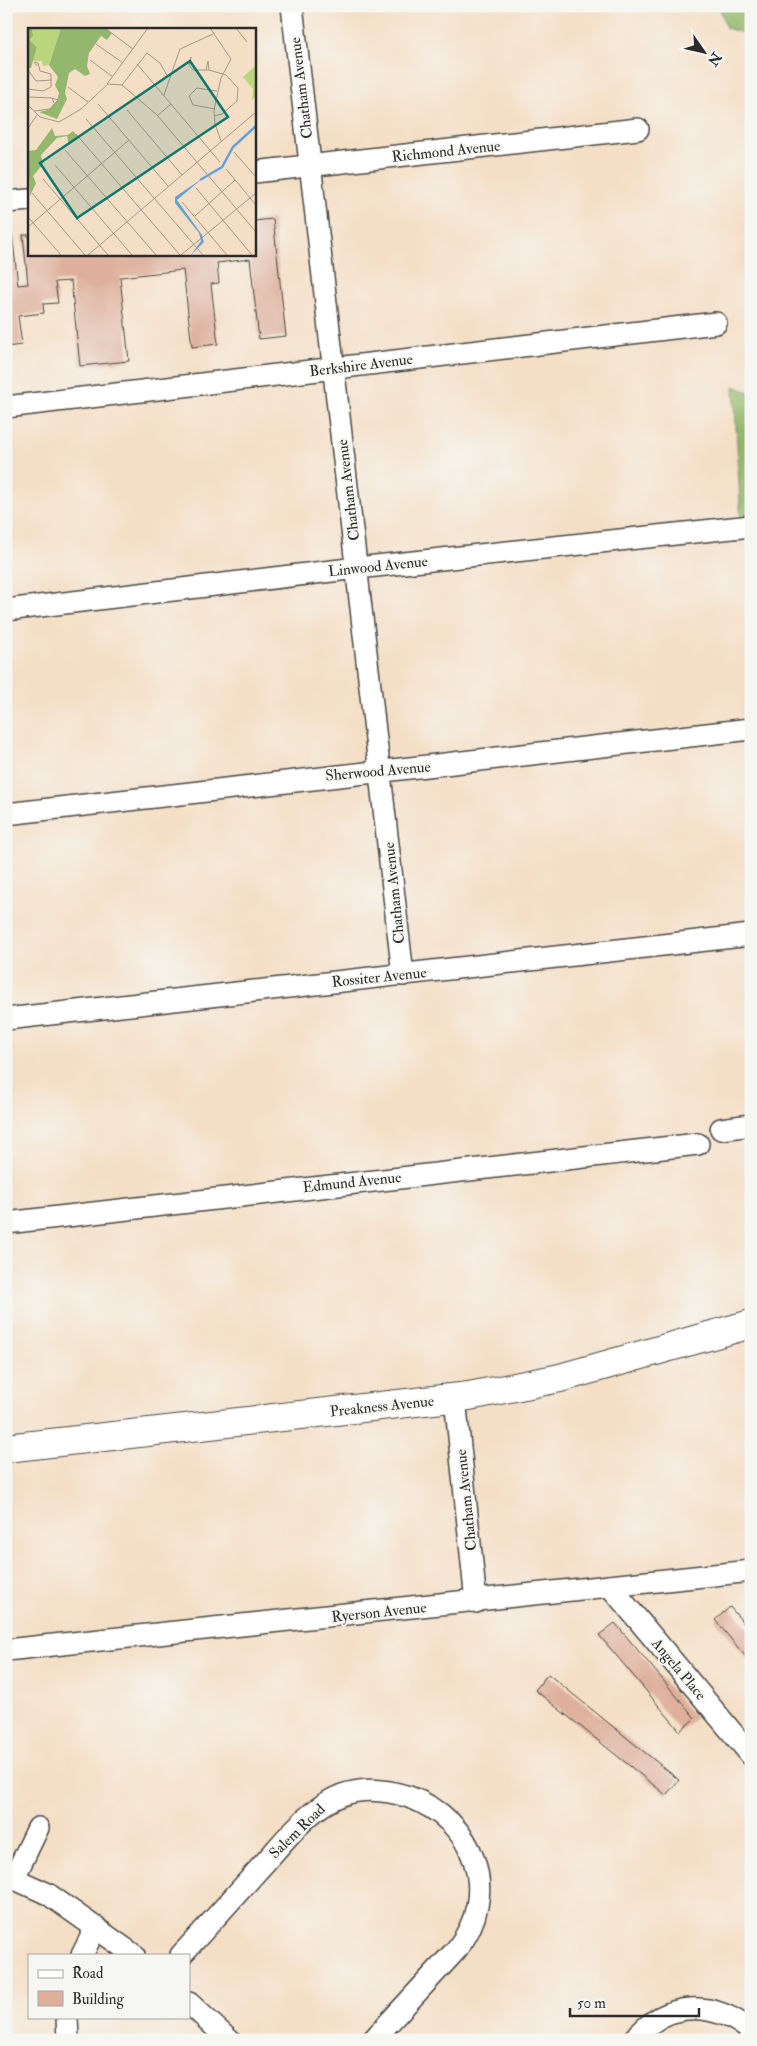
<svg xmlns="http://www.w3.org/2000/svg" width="757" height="2046" font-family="'IM FELL Double Pica',serif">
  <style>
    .forest { fill: #93b76c; stroke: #5f714c }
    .building { fill: #deb09c }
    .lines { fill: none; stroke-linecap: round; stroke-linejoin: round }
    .minor-casing { stroke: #494642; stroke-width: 24 }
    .major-casing { stroke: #494642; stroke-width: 30 }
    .minor { stroke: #fff; stroke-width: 21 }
    .major { stroke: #fff; stroke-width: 28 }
    .labels { text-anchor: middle; stroke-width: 4; stroke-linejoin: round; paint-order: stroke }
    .street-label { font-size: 15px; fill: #2b2b2b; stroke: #f6f6f2 }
    .inset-river { fill: none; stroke: #66a1d6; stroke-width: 2.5 }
    .inset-road { fill: none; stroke: #a49788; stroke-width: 1 }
    .view { fill: #0f766e; fill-opacity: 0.15; stroke: #0f766e; stroke-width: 2.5 }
    .inset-edge { fill: none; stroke: #2b2b2b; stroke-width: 2.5 }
  </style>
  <rect width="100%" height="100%" fill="#f6f6f2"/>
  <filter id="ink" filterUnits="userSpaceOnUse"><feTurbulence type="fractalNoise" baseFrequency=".02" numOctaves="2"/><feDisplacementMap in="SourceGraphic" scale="10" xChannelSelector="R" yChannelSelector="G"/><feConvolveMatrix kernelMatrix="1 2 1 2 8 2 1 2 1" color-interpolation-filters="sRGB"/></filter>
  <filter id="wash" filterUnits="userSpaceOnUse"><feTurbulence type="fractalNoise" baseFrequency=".0096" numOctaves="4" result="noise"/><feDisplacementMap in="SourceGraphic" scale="20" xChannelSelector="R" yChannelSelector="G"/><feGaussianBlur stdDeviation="1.12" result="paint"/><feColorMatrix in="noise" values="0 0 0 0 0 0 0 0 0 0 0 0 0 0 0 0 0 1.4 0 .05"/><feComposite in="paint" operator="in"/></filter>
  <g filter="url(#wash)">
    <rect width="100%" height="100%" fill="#f4dfc6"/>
    <g class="forest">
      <polygon points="719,6 751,6 751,35 726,28"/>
      <polygon points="734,386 751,393 751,524 741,525"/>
    </g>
    <g id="blocks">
      <g class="building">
        <polygon points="273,219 286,336 259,339 250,259 217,263 219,283 211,284 218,344 192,347 183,270 120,277 129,361 80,366 71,281 55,282 58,303 43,304 44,313 18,316 22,345 6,347 6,232 12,232 18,285 28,284 23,235 29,235 29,254 254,254 254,221"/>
        <polygon points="730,1607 751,1632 751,1663 715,1620"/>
        <polygon points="615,1623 695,1718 680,1731 599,1635"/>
        <polygon points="548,1674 679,1780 666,1795 535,1690"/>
      </g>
    </g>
  </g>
  <g filter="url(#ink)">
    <use href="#blocks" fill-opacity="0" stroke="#494642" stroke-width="1"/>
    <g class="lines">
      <defs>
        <g id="minor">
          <polyline points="292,6 403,975"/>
          <polyline points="254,172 638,129"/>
          <polyline points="6,202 29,200"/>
          <polyline points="6,407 716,323"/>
          <polyline points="6,610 357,568 751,526"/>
          <polyline points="6,814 751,729"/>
          <polyline points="6,1019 751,935"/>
          <polyline points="721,1129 751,1125"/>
          <polyline points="6,1223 698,1144"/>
          <polyline points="455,1398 476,1602"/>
          <polyline points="610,1586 751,1755"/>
          <polyline points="6,1650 751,1571"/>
          <polyline points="6,1875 48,1894 134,1955"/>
          <polyline points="14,1878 38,1828"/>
          <polyline points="82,1955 96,1927"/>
          <path d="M181,1955C207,1927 232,1899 258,1870C282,1844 308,1808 342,1795C364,1787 388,1790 409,1797C474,1820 502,1893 456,1950L373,2040"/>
          <polyline points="189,2003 229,2040"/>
          <polyline points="67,2017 68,2040"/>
          <path d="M634,2040C666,2000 713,2000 751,2031"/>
        </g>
        <polyline id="major" points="6,1448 469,1396 560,1378 751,1324"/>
      </defs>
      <use href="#minor" class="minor-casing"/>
      <use href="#major" class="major-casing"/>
      <use href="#minor" class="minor"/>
      <use href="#major" class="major"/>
    </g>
  </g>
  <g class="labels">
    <g class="street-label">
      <text transform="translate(301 88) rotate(-97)" y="5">Chatham Avenue</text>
      <text transform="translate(446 151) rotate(-6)" y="5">Richmond Avenue</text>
      <text transform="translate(361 365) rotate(-7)" y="5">Berkshire Avenue</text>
      <text transform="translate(348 490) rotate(-97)" y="5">Chatham Avenue</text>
      <text transform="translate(378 566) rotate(-6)" y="5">Linwood Avenue</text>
      <text transform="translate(378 771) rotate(-5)" y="5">Sherwood Avenue</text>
      <text transform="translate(394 893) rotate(-96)" y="5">Chatham Avenue</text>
      <text transform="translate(379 977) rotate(-6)" y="5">Rossiter Avenue</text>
      <text transform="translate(352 1182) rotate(-6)" y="5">Edmund Avenue</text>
      <text transform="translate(382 1406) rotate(-6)" y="5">Preakness Avenue</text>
      <text transform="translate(466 1500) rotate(-96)" y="5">Chatham Avenue</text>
      <text transform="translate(379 1612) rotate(-6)" y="5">Ryerson Avenue</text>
      <text transform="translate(679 1669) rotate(50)" y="5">Angela Place</text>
      <text transform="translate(297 1831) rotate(-44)" y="5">Salem Road</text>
    </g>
  </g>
  <g transform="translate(28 28)">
    <rect width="228" height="228" fill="#f4dfc6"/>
    <path d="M4,0H33L21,37L15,38L14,33H5L9,19L1,12L5,8ZM227,38V69L224,72L225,61L215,49Z" fill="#bad67c"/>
    <path d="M0,0H4L5,8L1,12L9,19L3,40H0ZM33,0H78L84,5L79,12L73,8L61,25L59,38L62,46L57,48L47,41L41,45L37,65L39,71L29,91L11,84L20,82L29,73L31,65L27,57L30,49L21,37ZM24,100L27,108L40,107L45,103L51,110L41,117L39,108L29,110L13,127L15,136L5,148L8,155L2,168L0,123L8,122Z" fill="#93b76c"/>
    <path d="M175,150L149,172L174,207L176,214L163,227L173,213L171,205L147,175V169Z" fill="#66a1d6"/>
    <path class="inset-river" d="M172,152L194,139L205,119L228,98"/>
    <path class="inset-road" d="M182,0L203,31L193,50L186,82L187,96L193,113M208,0L219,14M78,1L105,21M68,16L95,35M62,32L85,49M162,33L163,29L161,37L165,42H181L198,47L210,60L209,73L194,86L186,88M109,36L192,134M0,42L8,53L24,52M178,42L180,33L181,42M79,56L120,0M94,57L119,25L132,35L140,49M40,59L60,74M0,61L15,63L23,59V46L12,43L10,35L6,34L9,38M136,67L152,21L185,6M0,69L24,70L26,75M70,76L140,158M0,77L12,89L31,94L53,81L80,56L94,57L129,87L228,204M187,81L165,77L161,68L169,60L189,63M99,82L154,147M6,83L22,81L30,72L24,70M129,88L143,76M58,91L175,227M0,100L9,87M48,106L152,227M37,122L128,227M206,124L228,149M27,137L104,227M198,141L228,177M15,151L80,227M168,160L224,227M4,165L57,227M154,174L199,227M167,188L207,152M0,189L33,227M0,199L101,112M60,227L228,84M153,227L228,165"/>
    <path class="view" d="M162,33L200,89L49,190L12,135Z"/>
    <rect width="228" height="228" class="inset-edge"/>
  </g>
  <rect width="757" height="2046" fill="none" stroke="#f6f6f2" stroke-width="25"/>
  <rect x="28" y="1954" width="162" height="65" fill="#f6f6f2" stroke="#a5a5a2"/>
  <rect x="38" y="1970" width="25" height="8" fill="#ffffff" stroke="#a5a5a2"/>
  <text x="72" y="1978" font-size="15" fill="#2b2b2b">Road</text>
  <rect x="38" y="1991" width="25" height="15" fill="#deb09c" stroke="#a5a5a2"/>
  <text x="72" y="2004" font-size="15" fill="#2b2b2b">Building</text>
  <g transform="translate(704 52) rotate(124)" stroke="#f6f6f2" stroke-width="4" paint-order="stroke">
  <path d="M0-4L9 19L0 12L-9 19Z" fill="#2b2b2b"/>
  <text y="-8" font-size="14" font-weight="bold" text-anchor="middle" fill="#2b2b2b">N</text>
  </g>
  <path d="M570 2008v8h129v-8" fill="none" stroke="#2b2b2b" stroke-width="2.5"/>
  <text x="577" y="2008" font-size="15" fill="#2b2b2b" stroke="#f6f6f2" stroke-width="4" paint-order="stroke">50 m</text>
</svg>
